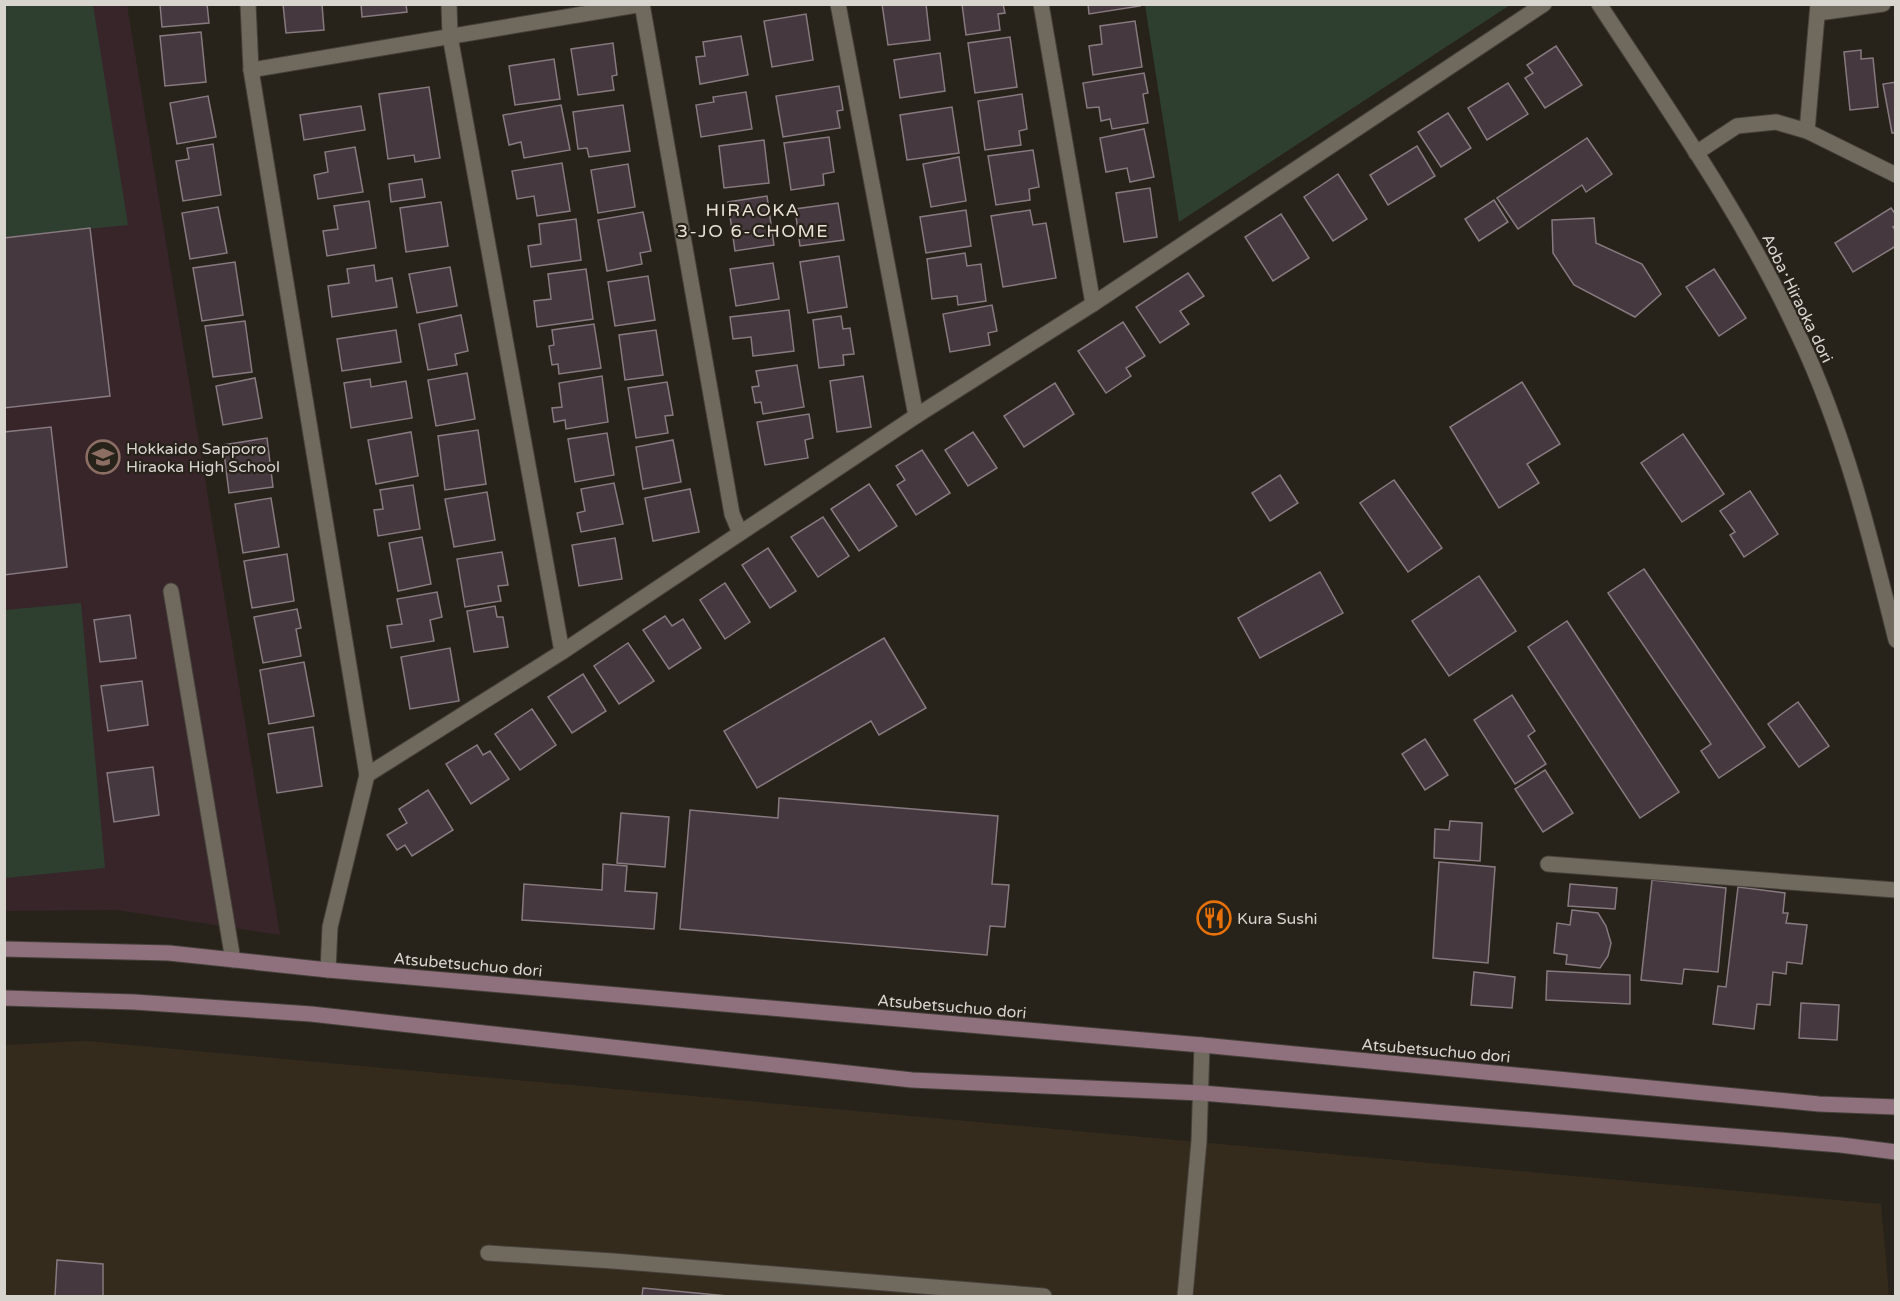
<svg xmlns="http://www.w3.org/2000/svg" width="1900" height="1301" font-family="'Varela Round',sans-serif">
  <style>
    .built { fill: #342b1d }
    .education { fill: #37252a }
    .green { fill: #2e3f30 }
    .building { fill: #45393f; stroke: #86797f; stroke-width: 1.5 }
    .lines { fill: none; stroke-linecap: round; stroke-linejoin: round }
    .service-casing { stroke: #45403a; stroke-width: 17 }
    .minor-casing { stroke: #45403a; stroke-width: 17 }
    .tertiary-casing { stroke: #45403a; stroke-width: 17 }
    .secondary-casing { stroke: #45403a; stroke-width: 17 }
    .service { stroke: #6f695e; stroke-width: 15 }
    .minor { stroke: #6f695e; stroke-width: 15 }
    .tertiary { stroke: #6f695e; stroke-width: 15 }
    .secondary { stroke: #8f707d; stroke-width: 15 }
    .labels { text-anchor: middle; stroke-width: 4.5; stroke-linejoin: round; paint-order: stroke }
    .street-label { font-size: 16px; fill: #d8d5cf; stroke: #28231a }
    .poi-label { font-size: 16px; fill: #d8d5cf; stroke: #28231a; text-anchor: start }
    .neighbourhood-label { font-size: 18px; letter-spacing: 1.5px; fill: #e9e2d6; stroke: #28231a }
  </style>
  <rect width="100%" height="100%" fill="#28231a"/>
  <polygon class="built" points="86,1041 1881,1204 1889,1296 5,1296 5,1045"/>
  <polygon class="education" points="4,5 127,5 280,935 117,910 5,911"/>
  <g class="green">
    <polygon points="5,5 93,5 128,225 5,237"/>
    <polygon points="1145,5 1145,4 1510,5 1179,222"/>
    <polygon points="81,603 105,868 5,878 5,610"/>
  </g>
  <g class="building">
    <polygon points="160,4 207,4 209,23 162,27"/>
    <polygon points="283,4 322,4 324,30 286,33"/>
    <polygon points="361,4 406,4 407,12 362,17"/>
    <polygon points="882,4 926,4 930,40 888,45"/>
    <polygon points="962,4 1003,4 1005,13 998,14 1000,30 966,35"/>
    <polygon points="1088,4 1139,4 1140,6 1089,14"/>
    <polygon points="806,14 813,60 772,67 764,21"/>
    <polygon points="1135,21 1142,67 1093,75 1089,46 1102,44 1100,26"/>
    <polygon points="201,32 206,82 165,86 160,36"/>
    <polygon points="741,36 748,75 700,84 696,57 705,56 703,42"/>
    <polygon points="1010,37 1017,87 975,93 968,43"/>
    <polygon points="613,43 617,75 612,76 614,90 578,95 571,49"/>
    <polygon points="1556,46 1582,85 1545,108 1525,78 1533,73 1527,65"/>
    <polygon points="1861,50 1861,59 1873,58 1878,107 1850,110 1844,52"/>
    <polygon points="940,53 945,91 900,98 894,60"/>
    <polygon points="554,59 560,99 515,105 509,66"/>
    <polygon points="1144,73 1148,93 1143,94 1148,123 1112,129 1110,119 1101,121 1099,107 1087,108 1083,83"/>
    <polygon points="1896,82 1896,133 1892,133 1883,84"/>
    <polygon points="1508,83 1528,114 1487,140 1468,108"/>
    <polygon points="839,86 843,110 837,111 840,128 783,137 776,96"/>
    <polygon points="429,87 440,158 415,162 414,155 388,159 379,94"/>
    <polygon points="746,92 752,129 701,137 696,105 714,102 713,97"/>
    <polygon points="1022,94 1027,129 1019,131 1021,145 985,150 978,101"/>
    <polygon points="208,96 216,137 177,144 170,103"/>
    <polygon points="561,105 570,150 524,158 521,142 509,145 503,115"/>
    <polygon points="623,105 630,151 589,157 587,148 578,149 573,112"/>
    <polygon points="361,106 365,130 304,140 300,115"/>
    <polygon points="952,107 959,153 907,160 900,115"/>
    <polygon points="1448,113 1471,148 1441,167 1418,132"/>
    <polygon points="1144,129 1154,177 1130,182 1127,168 1106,172 1100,138"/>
    <polygon points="829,137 834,172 823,174 824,185 791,190 784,143"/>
    <polygon points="1587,138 1612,174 1586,192 1582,185 1518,229 1497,198"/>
    <polygon points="764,140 769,183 724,188 719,146"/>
    <polygon points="213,144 221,195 183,201 176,161 189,159 187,148"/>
    <polygon points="1417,146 1435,176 1388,205 1370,175"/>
    <polygon points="355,147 363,192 318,199 314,175 328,172 325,152"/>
    <polygon points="1033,150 1039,187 1029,189 1030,200 996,205 988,156"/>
    <polygon points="959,157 966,201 931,207 923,164"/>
    <polygon points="562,163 570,211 537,216 534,196 517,199 512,171"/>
    <polygon points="628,164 635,207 598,213 591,170"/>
    <polygon points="1338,174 1367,219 1333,241 1304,197"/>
    <polygon points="422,179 425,197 391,202 389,184"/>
    <polygon points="1150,188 1157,237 1124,242 1116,193"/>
    <polygon points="767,196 774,245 735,251 728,202"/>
    <polygon points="1494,200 1508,222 1479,241 1465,219"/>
    <polygon points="369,201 376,248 327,256 323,231 338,229 334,206"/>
    <polygon points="441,202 448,246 406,252 400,208"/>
    <polygon points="838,203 844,240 800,246 795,209"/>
    <polygon points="218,207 227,253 190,259 182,213"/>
    <polygon points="1891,208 1896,215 1896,226 1893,227 1896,231 1896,246 1853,272 1835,243"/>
    <polygon points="966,210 971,246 926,253 920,217"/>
    <polygon points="1030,210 1033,225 1046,223 1056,278 1003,287 991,216"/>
    <polygon points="643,212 651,251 640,253 642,264 607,271 598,220"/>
    <polygon points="1281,214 1309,258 1273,281 1245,237"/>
    <polygon points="1594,218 1596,243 1642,264 1661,294 1635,317 1574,285 1553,253 1552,220"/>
    <polygon points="576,219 581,260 531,267 528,246 541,244 539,224"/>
    <polygon points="90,228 110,396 4,408 4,238"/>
    <polygon points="965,253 967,266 981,264 986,301 958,305 957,296 932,299 927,259"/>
    <polygon points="839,256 847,307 808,313 800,262"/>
    <polygon points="235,262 243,315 202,321 193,268"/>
    <polygon points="773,263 779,299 736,306 730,269"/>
    <polygon points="374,265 376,281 392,278 397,307 332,317 328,286 349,283 347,269"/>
    <polygon points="450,267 457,306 417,313 409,274"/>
    <polygon points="586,269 593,319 537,327 534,301 551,299 548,274"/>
    <polygon points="1714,269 1746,318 1719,336 1686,287"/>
    <polygon points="1188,273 1204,296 1180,311 1189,324 1160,343 1136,307"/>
    <polygon points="648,276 655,320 615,326 608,282"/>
    <polygon points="992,305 997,331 988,333 990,345 950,352 943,314"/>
    <polygon points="789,310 794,351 753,356 751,337 733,339 730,317"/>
    <polygon points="461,315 468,351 455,354 457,365 428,370 419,324"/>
    <polygon points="841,316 843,329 850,328 854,354 843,355 844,365 819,368 813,320"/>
    <polygon points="245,321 252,372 213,377 205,326"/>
    <polygon points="1123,322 1145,356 1126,368 1131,376 1106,393 1078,351"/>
    <polygon points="594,324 601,368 559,374 558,364 552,365 549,346 554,345 552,330"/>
    <polygon points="396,330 401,362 342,371 337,339"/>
    <polygon points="656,330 663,375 625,380 619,335"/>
    <polygon points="797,365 804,407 763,414 761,402 755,403 752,387 759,386 756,371"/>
    <polygon points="467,373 475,419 436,426 428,380"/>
    <polygon points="602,376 608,422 566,429 565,420 554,422 552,408 562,407 559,383"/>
    <polygon points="863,376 871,427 837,432 830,381"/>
    <polygon points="255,378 262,418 223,425 216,386"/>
    <polygon points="370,379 371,387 406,381 412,418 351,428 344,383"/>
    <polygon points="667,382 673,415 665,416 668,433 636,438 628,388"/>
    <polygon points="1522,382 1560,444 1527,464 1539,483 1499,508 1450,427"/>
    <polygon points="1055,383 1074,414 1024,447 1004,416"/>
    <polygon points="809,414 813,438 805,440 808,458 765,465 757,422"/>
    <polygon points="51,427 67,567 4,575 4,432"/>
    <polygon points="478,430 486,484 445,490 438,436"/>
    <polygon points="411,432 418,476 376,484 368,440"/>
    <polygon points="973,432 997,468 968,486 945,450"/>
    <polygon points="607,433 614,475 575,482 568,439"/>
    <polygon points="1683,434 1724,494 1682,522 1641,463"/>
    <polygon points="267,438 273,487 229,493 223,445"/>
    <polygon points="673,440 681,482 643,489 636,447"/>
    <polygon points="922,450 950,493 916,515 897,485 905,480 896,466"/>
    <polygon points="1280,475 1298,503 1270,521 1252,493"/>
    <polygon points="1394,480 1442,548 1408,572 1360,503"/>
    <polygon points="614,483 623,524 581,532 577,513 585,511 581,489"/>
    <polygon points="869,484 897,526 859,551 831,509"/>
    <polygon points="413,485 420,529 378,536 374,510 383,509 380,490"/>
    <polygon points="690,489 699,532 653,541 645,498"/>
    <polygon points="1750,491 1778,534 1744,557 1730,535 1735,532 1720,511"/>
    <polygon points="487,492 495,540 454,547 445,499"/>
    <polygon points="271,498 279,547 243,553 235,504"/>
    <polygon points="823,517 849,556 818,577 791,537"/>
    <polygon points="422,537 431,584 398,591 389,543"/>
    <polygon points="615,538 622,579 579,586 572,545"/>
    <polygon points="768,548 796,591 770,608 742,565"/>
    <polygon points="502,552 508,585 498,586 501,601 465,607 457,559"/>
    <polygon points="287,554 294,601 252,608 244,561"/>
    <polygon points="1644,569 1765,747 1719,778 1701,751 1711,744 1608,593"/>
    <polygon points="1320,572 1343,613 1260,658 1238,618"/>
    <polygon points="1479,576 1516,631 1449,676 1412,621"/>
    <polygon points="725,583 750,622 725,639 700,600"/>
    <polygon points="437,592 442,617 430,620 434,641 391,648 387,626 402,624 397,599"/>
    <polygon points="495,606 497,617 503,617 508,647 474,652 467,611"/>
    <polygon points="297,609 301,628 296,629 301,656 263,663 254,617"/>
    <polygon points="130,615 136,658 100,662 94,620"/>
    <polygon points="665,616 672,626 683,619 701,648 669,669 643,630"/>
    <polygon points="1567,621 1679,792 1640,818 1528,647"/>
    <polygon points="884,638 926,708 879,735 871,721 757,788 724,731"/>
    <polygon points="628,643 654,681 619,704 594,666"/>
    <polygon points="450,648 459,701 410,709 401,657"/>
    <polygon points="304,662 314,716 269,724 260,670"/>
    <polygon points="583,674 606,711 572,733 548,697"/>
    <polygon points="142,681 148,725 108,731 101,686"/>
    <polygon points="1512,695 1535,731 1528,736 1546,764 1515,784 1474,720"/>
    <polygon points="1798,702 1829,746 1799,767 1768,724"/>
    <polygon points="532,709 556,745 520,770 495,734"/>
    <polygon points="313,727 322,786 277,793 268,734"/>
    <polygon points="1425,739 1448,775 1425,790 1402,754"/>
    <polygon points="477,745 483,755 490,751 509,779 471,804 446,764"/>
    <polygon points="153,767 159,815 114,822 107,773"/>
    <polygon points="1545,770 1573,813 1543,832 1515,789"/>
    <polygon points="428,790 453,830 412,856 405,845 397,850 387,835 407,823 399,809"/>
    <polygon points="779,798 998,816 992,884 1009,885 1005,927 990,926 987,955 680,929 690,810 778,818"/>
    <polygon points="621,813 669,817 665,867 617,863"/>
    <polygon points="1450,821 1482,823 1480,861 1434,858 1435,829 1449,830"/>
    <polygon points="1439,862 1495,867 1488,963 1433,958"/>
    <polygon points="603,864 627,866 625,891 657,893 654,929 522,920 524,884 602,890"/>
    <polygon points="1652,880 1726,888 1718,972 1684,969 1682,984 1641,980"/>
    <polygon points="1570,884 1617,888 1615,909 1568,906"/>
    <polygon points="1738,887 1785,893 1783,913 1788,913 1786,923 1807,925 1802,964 1787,962 1786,974 1773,972 1770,1005 1757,1004 1754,1029 1713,1024 1718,986 1726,987"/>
    <polygon points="1572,910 1598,913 1606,926 1611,943 1608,956 1600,968 1566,964 1567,955 1554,953 1557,923 1570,925"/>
    <polygon points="1547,971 1630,975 1630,1004 1546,1000"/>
    <polygon points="1474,972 1515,977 1512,1008 1471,1005"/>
    <polygon points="1801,1003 1839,1005 1837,1040 1799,1038"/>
    <polygon points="57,1260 103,1264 103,1296 55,1296"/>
    <polygon points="643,1288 728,1296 642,1296"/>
  </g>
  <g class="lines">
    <defs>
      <g id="service">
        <polyline points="171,591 233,960"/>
        <polyline points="1548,864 1896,890"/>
        <polyline points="488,1253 613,1261 1044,1296"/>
        <polyline points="1185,1296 1199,1141 1202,1045"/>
      </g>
      <g id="minor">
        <polyline points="248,4 251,70 367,775 330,927 328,970"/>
        <polyline points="449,4 450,36 562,652"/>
        <polyline points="642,4 732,514 740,533"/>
        <polyline points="838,4 916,416"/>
        <polyline points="1041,4 1093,304"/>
        <polyline points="1818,13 1883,4"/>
        <polyline points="251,70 643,4"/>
        <polyline points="1807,131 1818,4"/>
        <polyline points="1696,153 1737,126 1776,122 1807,131 1896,175"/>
        <polyline points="367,775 562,652 916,416 1093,304 1544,4"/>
      </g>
      <path id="tertiary" d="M1599,4C1669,111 1744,217 1798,334C1844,431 1870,535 1896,640"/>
      <g id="secondary">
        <polyline points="4,949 169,953 328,970 1202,1045 1819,1104 1896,1107"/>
        <polyline points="4,998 134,1002 311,1014 912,1080 1201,1093 1841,1145 1896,1152"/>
      </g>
    </defs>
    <use href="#service" class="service-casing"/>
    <use href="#minor" class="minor-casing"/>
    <use href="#tertiary" class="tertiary-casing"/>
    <use href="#secondary" class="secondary-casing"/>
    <use href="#service" class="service"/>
    <use href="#minor" class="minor"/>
    <use href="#tertiary" class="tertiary"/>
    <use href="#secondary" class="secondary"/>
  </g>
  <defs>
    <symbol id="school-ring" viewBox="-11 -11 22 22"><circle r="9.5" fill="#28231a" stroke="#8d6e63" stroke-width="1.5"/><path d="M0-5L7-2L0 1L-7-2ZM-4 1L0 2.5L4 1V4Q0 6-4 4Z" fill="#8d6e63"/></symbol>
    <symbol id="restaurant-ring" viewBox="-11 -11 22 22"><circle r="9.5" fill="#28231a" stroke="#e8710a" stroke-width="1.5"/><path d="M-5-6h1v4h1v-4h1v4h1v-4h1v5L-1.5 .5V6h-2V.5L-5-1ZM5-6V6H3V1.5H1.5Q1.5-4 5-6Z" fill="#e8710a"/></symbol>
  </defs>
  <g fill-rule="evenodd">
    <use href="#school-ring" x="84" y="438" width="38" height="38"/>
    <use href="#restaurant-ring" x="1195" y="899" width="38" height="38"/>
  </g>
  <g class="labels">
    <g class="street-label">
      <text transform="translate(1798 298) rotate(64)" y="6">Aoba･Hiraoka dori</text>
      <text transform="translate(468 964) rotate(5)" y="6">Atsubetsuchuo dori</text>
      <text transform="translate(952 1006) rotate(5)" y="6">Atsubetsuchuo dori</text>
      <text transform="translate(1436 1050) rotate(5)" y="6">Atsubetsuchuo dori</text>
    </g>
    <g class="poi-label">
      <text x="126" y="454">Hokkaido Sapporo<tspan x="126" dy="18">Hiraoka High School</tspan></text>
      <text x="1237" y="924">Kura Sushi</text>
    </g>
    <g class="neighbourhood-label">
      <text x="753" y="216">HIRAOKA<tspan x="753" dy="21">3-JO 6-CHOME</tspan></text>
    </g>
  </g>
  <rect width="1900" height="1301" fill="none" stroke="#d8d5cf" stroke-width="12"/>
</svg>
